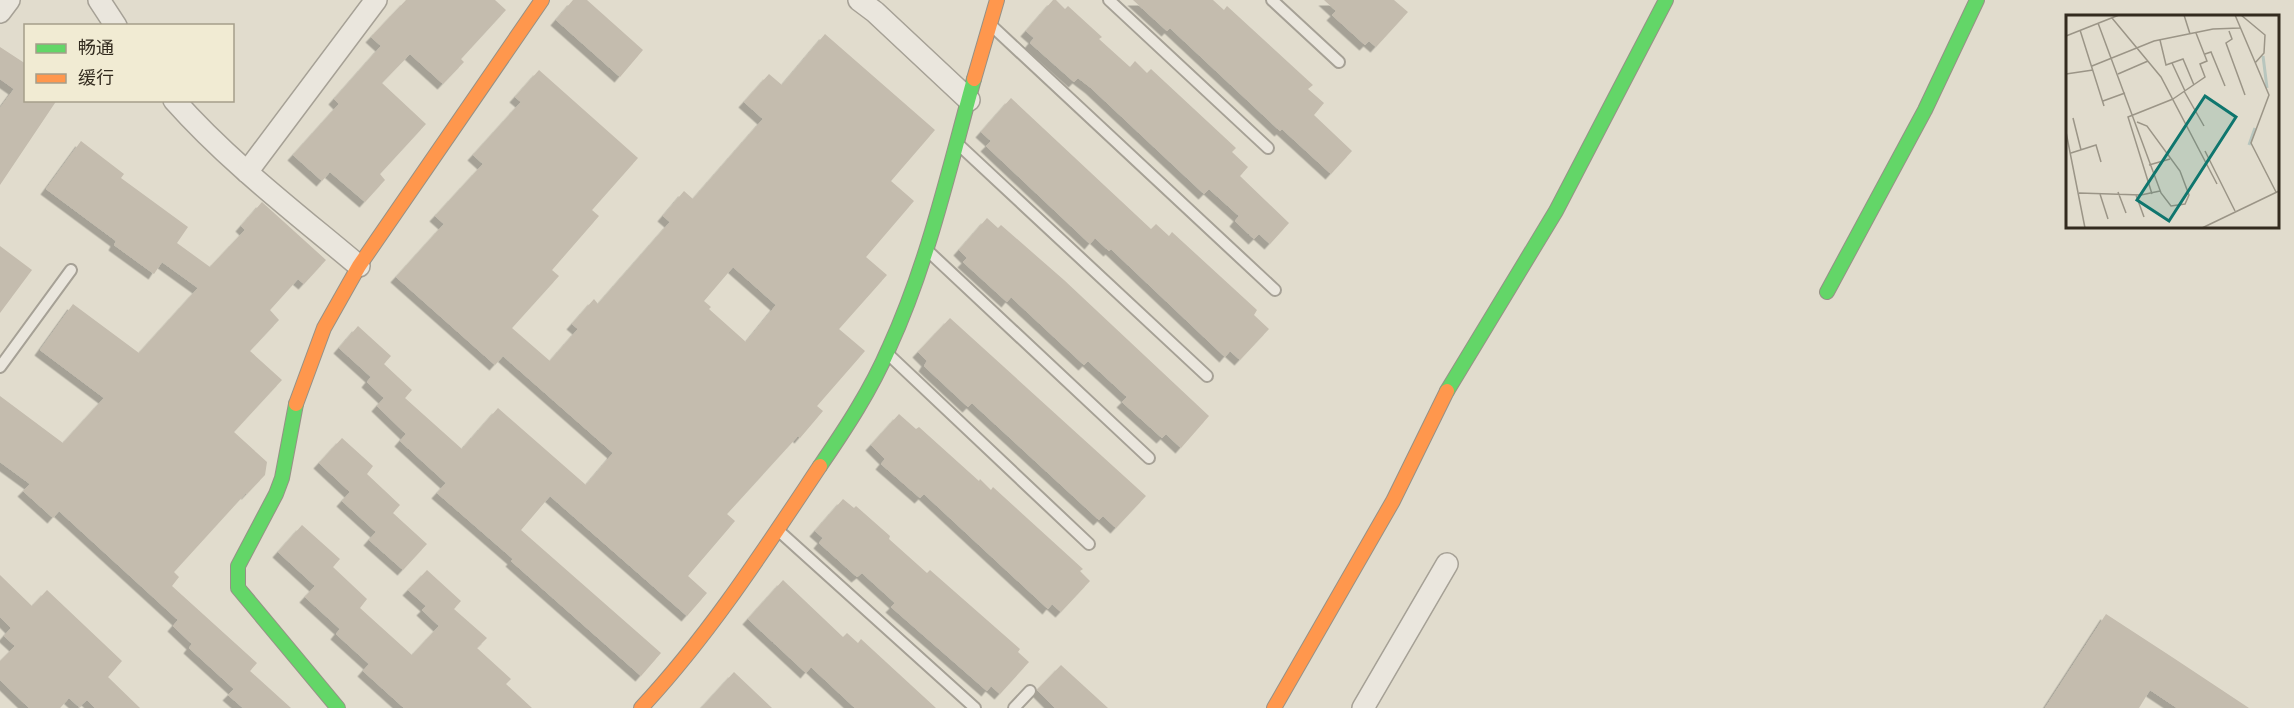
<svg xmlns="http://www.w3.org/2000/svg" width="2294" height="708" font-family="'Source Serif 4','Noto Sans SC',serif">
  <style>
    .building { fill: #c4bcae; fill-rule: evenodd; filter: url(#shadow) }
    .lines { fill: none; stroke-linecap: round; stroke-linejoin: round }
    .lane-casing { stroke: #a6a196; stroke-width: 14 }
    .street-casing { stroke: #a6a196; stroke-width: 24 }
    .fast-casing { stroke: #969186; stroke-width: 16 }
    .slow-casing { stroke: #969186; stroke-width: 16 }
    .lane { stroke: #eae6dd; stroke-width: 10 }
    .street { stroke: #eae6dd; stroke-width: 21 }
    .fast { stroke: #63d668; stroke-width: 14 }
    .slow { stroke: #ff974d; stroke-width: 14 }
    .inset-river { fill: none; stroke: #b8c6be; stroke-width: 3 }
    .inset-road { fill: none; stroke: #9b9587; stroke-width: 1.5 }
    .view { fill: #0f766e; fill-opacity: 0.15; stroke: #0f766e; stroke-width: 3 }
    .inset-edge { fill: none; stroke: #332b1f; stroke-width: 3 }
  </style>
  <defs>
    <filter id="shadow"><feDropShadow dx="-5.5" dy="5.5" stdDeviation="0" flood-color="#0004"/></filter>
  </defs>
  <rect width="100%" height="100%" fill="#e1dccd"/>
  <g class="building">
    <polygon points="406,0 495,0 506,10 461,59 464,62 443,84 410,54 382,83 426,124 380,174 385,180 365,202 330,172 322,181 293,155 339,104 334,99 381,46 371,37"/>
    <polygon points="573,0 587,0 643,50 620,77 556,20"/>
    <polygon points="1053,0 1056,0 1065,9 1068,6 1102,37 1099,39 1130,67 1135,61 1147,73 1151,69 1236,148 1232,152 1248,167 1240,176 1289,223 1270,244 1259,234 1254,239 1235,221 1239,216 1209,189 1204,194 1091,88 1078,78 1074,82 1030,43 1034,38 1026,31"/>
    <polygon points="1133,0 1213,0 1224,10 1227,6 1313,85 1308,89 1324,103 1314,115 1352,151 1331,174 1282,129 1280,131 1170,28 1167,31"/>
    <polygon points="1324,0 1394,0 1408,12 1376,47 1369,41 1365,45 1332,15 1336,11"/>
    <path d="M825,34L935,130L891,181L914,201L866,257L887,275L839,329L865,351L817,406L823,411L800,438L798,436L727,514L735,521L688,576L707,593L687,616L550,496L521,530L661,653L641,676L511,561L513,559L437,493L446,483L400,441L406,434L377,406L384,398L367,382L371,377L339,348L358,326L391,356L384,364L412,390L405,398L462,449L498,408L586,485L613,453L503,356L495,365L396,277L444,224L435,216L483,164L473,155L521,102L515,97L539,70L638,158L592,210L599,216L552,270L559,276L512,328L550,361L578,329L572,324L594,299L598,304L670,222L663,216L684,191L693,199L763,119L744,102L769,74L782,85ZM733,267L776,305L746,342L709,309L711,307L704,301Z"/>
    <polygon points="0,47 26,64 26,100 57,100 0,185 0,108 14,89 0,79"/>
    <polygon points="1011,98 1151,229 1156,224 1169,236 1172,232 1257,310 1254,315 1269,329 1240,360 1230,351 1225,357 1111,249 1109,251 1095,238 1090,244 986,146 991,141 981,132"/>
    <polygon points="81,141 124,174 121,178 188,227 177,243 210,267 245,230 241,226 262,202 326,260 304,284 298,279 270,310 279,320 250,351 282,380 234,432 267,462 265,475 247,494 246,493 174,572 179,577 172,586 257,663 250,671 291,708 243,708 228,695 234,689 189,648 192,644 173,626 178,620 59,511 53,518 23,491 30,484 0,462 0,396 63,443 104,398 40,350 73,304 139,353 198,288 162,262 154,274 114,245 116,241 46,189"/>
    <polygon points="987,218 998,228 1001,225 1064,280 1209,416 1181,448 1166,434 1162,438 1122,402 1127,397 1088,361 1084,365 1011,297 1007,302 963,262 967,258 959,250"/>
    <polygon points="0,246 32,270 0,313"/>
    <polygon points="950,318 1146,496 1116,528 1103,516 1099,520 972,403 968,407 924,366 927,361 918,352"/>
    <polygon points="899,414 916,429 919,427 979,481 980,479 991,490 993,487 1083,569 1080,571 1090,581 1061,612 1052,604 1048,609 924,494 920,498 881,464 885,459 871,445"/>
    <polygon points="342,438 373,466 367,474 400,505 393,513 427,544 403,570 369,540 376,532 342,501 350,492 319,463"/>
    <polygon points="843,499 854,508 856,506 890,536 889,539 927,573 930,570 1020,649 1018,652 1029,662 1000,694 991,686 987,691 891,607 895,603 862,573 857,577 819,543 823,538 815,531"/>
    <polygon points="302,525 340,559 333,567 367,599 360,608 412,655 439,626 422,610 426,606 408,590 427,570 461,601 454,609 487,638 477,648 511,679 506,684 532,708 404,708 363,671 369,664 336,634 340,629 305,597 315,586 278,552"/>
    <polygon points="0,575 32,606 47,590 122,661 108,677 140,708 95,708 87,700 79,707 69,698 60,708 29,708 0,680 0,661 15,646 4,636 11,628 0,617"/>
    <polygon points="783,580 843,637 847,633 858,643 861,639 936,708 855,708 811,667 806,673 748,619"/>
    <polygon points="2106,614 2172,657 2249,708 2177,708 2150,690 2139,708 2045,708"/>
    <polygon points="1061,665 1108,708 1055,708 1037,690"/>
    <polygon points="734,672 772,708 701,708"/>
  </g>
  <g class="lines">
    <defs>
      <g id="lane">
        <polyline points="1109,0 1268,148"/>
        <polyline points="1272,0 1339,62"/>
        <polyline points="993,27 1275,290"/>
        <polyline points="959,145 1207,376"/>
        <polyline points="928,251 1149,458"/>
        <polyline points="889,355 1089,544"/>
        <polyline points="0,367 71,270"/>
        <polyline points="780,532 975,708"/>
        <polyline points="1014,708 1030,691"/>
      </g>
      <g id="street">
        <polyline points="99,0 116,26"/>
        <polyline points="859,0 875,12 969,100"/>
        <polyline points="0,12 9,0"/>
        <path d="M174,100C229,162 296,213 359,266"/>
        <polyline points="247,172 376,0"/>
        <polyline points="1363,708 1447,564"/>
      </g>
      <g id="fast">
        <polyline points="1827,292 1925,110 1977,0"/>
        <polyline points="1447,391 1556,211 1666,0"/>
        <polyline points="296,404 282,478 276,494 238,566 238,588 338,708"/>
        <path d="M820,466C846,428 871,390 889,348C928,263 949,169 974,79"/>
      </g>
      <g id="slow">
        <polyline points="974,79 997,0"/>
        <polyline points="296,404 324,328 359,266 542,0"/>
        <path d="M641,708C710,634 764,550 820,466"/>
        <polyline points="1274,708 1393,501 1447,391"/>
      </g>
    </defs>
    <use href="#lane" class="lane-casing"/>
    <use href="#street" class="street-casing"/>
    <use href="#fast" class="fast-casing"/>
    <use href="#slow" class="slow-casing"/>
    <use href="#lane" class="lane"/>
    <use href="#street" class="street"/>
    <use href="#fast" class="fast"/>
    <use href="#slow" class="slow"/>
  </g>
  <g transform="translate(2066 15)">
    <rect width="213" height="213" fill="#e1dccd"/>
    <path class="inset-river" d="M197,41L201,73M183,130L189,113"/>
    <path class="inset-road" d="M118,0L124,19M169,0L203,80L185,128L210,177M175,0L199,20L198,38L189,48M46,3L95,62L151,169M32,8L95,178L105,191L119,189L123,180L114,156L81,111L71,107M14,15L38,91M163,16L166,24L160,28L179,80M0,21L53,0M94,25L100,50L117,44L128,70M139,39L145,37L159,71M106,48L119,76M26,51L88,26L147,14L174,13M0,59L27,55M52,59L82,46M118,76L138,111M107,84L139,62L134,49L141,46L130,18M37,86L59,78M7,103L15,135M0,117L19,213M139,136L169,196M5,138L30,130L35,147M83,150L104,144M52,177L60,198M13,178L75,180L94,176M34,179L42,204M86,179L62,102L107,84M70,180L78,202M136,213L213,176"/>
    <path class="view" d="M139,81L170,102L103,206L71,185Z"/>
    <rect width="213" height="213" class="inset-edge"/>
  </g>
  <rect x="24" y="24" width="210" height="78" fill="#f1ebd3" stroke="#a59e8b" stroke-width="1.5"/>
  <rect x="36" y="44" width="30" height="9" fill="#63d668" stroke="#a59e8b" stroke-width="1.5"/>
  <text x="78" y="54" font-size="18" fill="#332b1f">畅通</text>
  <rect x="36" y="74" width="30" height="9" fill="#ff974d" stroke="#a59e8b" stroke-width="1.5"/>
  <text x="78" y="84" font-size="18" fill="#332b1f">缓行</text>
</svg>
